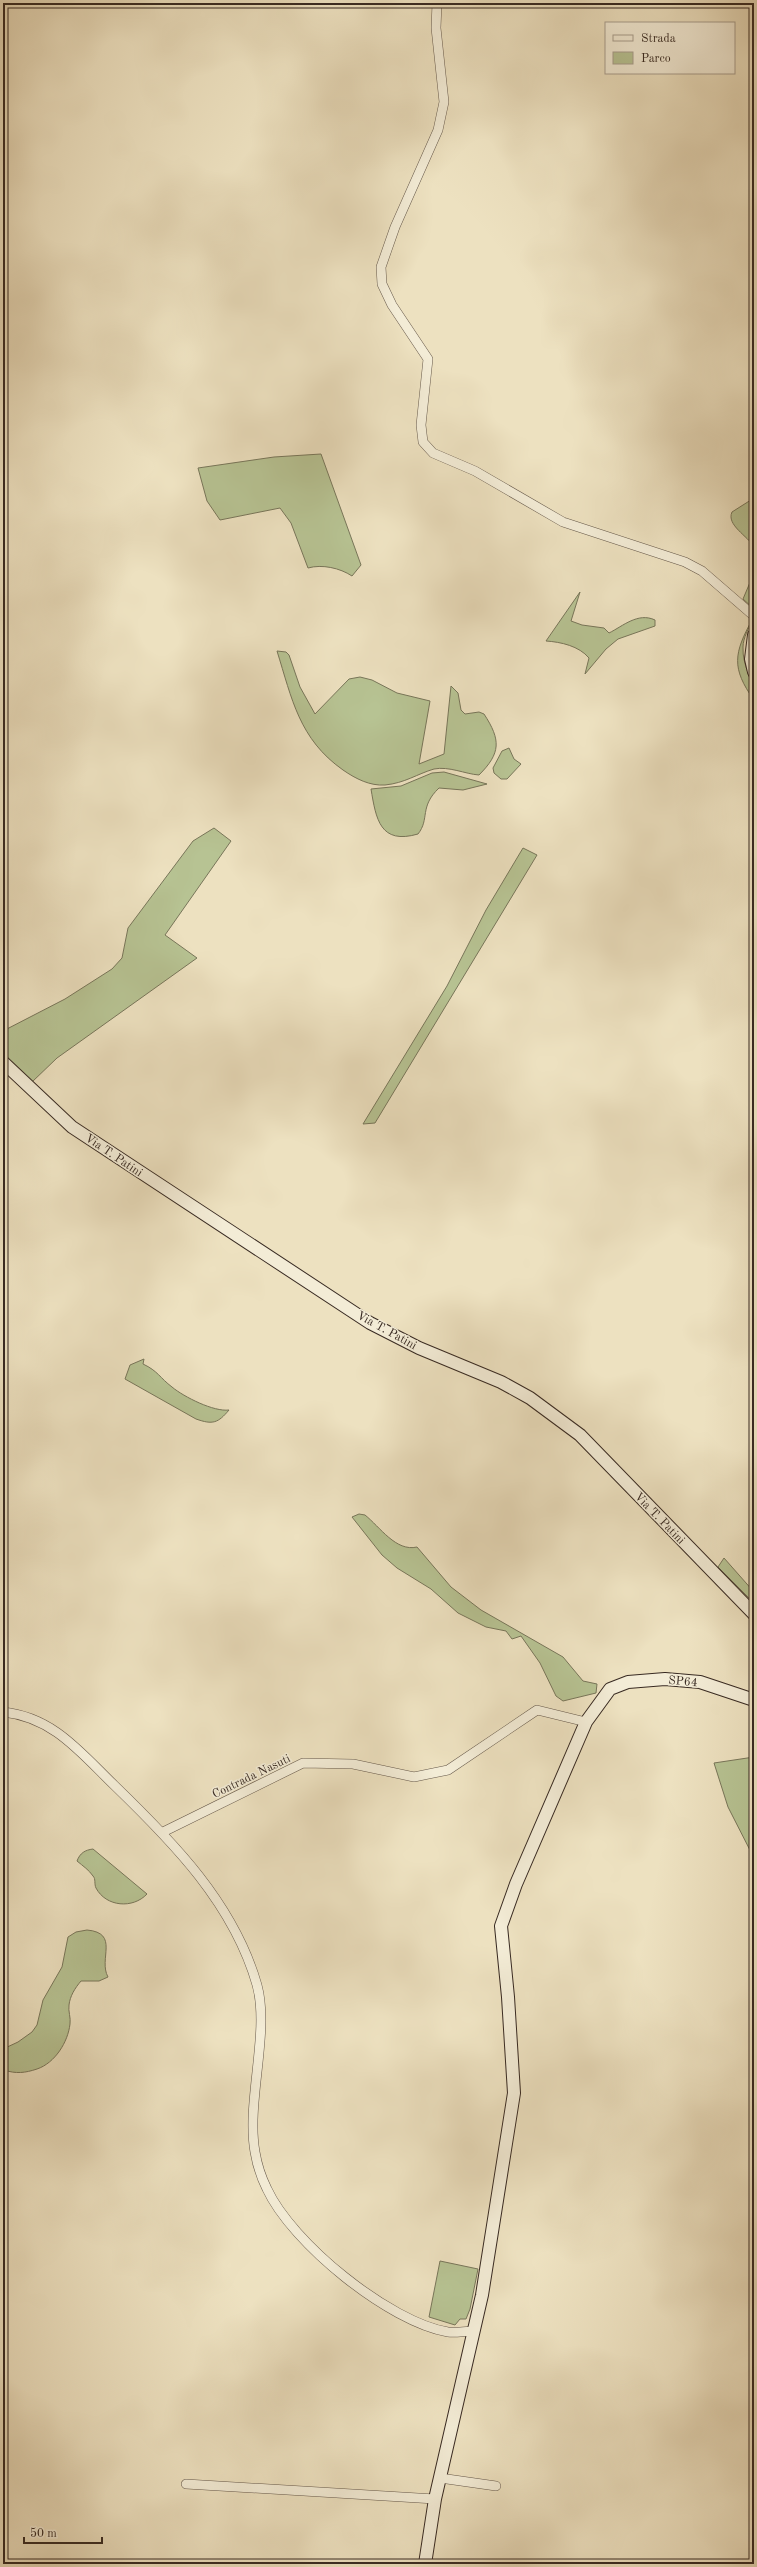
<svg xmlns="http://www.w3.org/2000/svg" width="757" height="2567" font-family="'Old Standard TT',serif">
  <style>
    .green { fill: #b7c393; stroke: #78765a }
    .lines { fill: none; stroke-linecap: round; stroke-linejoin: round }
    .street-casing { stroke: #65584a; stroke-width: 10 }
    .secondary-casing { stroke: #382a22; stroke-width: 14 }
    .street { stroke: #f3ecd6; stroke-width: 9 }
    .secondary { stroke: #f3ecd6; stroke-width: 12 }
    .labels { text-anchor: middle; stroke-width: 3; stroke-linejoin: round; paint-order: stroke }
    .street-label { font-size: 12px; fill: #382a22; stroke: #f3ecd6 }
  </style>
  <rect width="100%" height="100%" fill="#ede1c0"/>
  <filter id="stains"><feTurbulence type="fractalNoise" baseFrequency=".005" numOctaves="4"/><feColorMatrix values="0 0 0 0 .2 0 0 0 0 .09 0 0 0 0 .02 0 0 0 .5 -.17"/></filter>
  <radialGradient id="worn" r=".72"><stop offset=".6" stop-color="#630" stop-opacity="0"/><stop offset="1" stop-color="#630" stop-opacity=".3"/></radialGradient>
  <g class="green">
    <path d="M321,454L361,565L352,576C340,568 322,564 308,568L291,523L280,508L220,520L207,501L198,468L274,457Z"/>
    <path d="M754,498V547C748,536 726,525 732,512Z"/>
    <polygon points="754,573 754,609 743,599"/>
    <path d="M580,592L571,621L582,625L604,628L609,633C623,626 638,612 655,620V626L618,639L606,649L585,674L589,658C579,646 561,642 546,641Z"/>
    <path d="M752,620C749,628 743,638 743,647C742,666 754,681 754,700C731,668 734,653 752,620Z"/>
    <path d="M277,651L286,652L289,655L300,687L315,714L349,679L360,677L372,680L397,693L430,701L419,764L444,754L451,686L458,693L461,710L465,714L479,712L484,714C501,740 501,753 479,775C465,774 449,766 434,769C417,774 405,783 385,785C370,786 356,779 343,770C299,739 292,699 277,651Z"/>
    <polygon points="509,748 514,759 521,764 507,779 501,779 494,773 493,768 502,751"/>
    <path d="M444,772L487,784L463,790L439,788C419,807 430,819 418,834C380,845 376,819 371,789L401,786L432,773Z"/>
    <polygon points="214,828 231,841 165,935 197,958 57,1058 32,1082 3,1055 3,1031 65,999 112,969 122,958 128,928 193,841"/>
    <polygon points="523,848 537,855 375,1123 363,1124 447,986 486,910"/>
    <path d="M144,1359L143,1364C158,1371 160,1378 172,1387C184,1397 214,1412 229,1410C218,1423 213,1425 196,1419L125,1379L130,1365Z"/>
    <path d="M359,1514L365,1515C380,1527 396,1552 417,1547L451,1587L481,1610L563,1657L583,1681L597,1684L596,1693L563,1701L556,1696L540,1663L521,1636L512,1639L506,1631L486,1627L458,1613L431,1589L397,1568L382,1555L352,1517Z"/>
    <polygon points="724,1558 754,1592 754,1603 718,1567"/>
    <polygon points="754,1757 754,1858 728,1807 714,1763"/>
    <path d="M93,1849L147,1894C133,1909 106,1907 96,1888C94,1884 96,1879 93,1876C89,1870 83,1866 77,1861C80,1853 85,1850 93,1849Z"/>
    <path d="M87,1930C120,1933 98,1959 108,1977L99,1981H81C75,1988 70,1996 69,2005C68,2011 71,2018 70,2024C68,2042 55,2063 37,2069C25,2073 16,2074 4,2070L3,2049L18,2042L32,2032L37,2025L43,2000L62,1967L68,1937L76,1932Z"/>
    <polygon points="440,2261 478,2269 470,2309 466,2319 460,2319 455,2325 429,2317"/>
    <polygon points="3,2479 7,2483 5,2508 3,2511"/>
  </g>
  <g class="lines">
    <defs>
      <g id="street">
        <polyline points="437,3 436,28 444,102 438,130 395,227 381,267 382,284 392,305 428,359 421,425 423,442 433,453 475,471 563,522 685,562 702,571 754,616"/>
        <path d="M3,1712C53,1717 80,1752 114,1785C173,1842 234,1904 257,1985C270,2032 246,2102 255,2152C257,2164 262,2179 267,2189C292,2243 389,2322 448,2332C456,2333 465,2331 474,2331"/>
        <polyline points="163,1832 303,1763 353,1764 414,1777 448,1770 537,1710 586,1722"/>
        <polyline points="440,2478 496,2486"/>
        <polyline points="186,2484 435,2499"/>
      </g>
      <g id="secondary">
        <polyline points="754,635 751,659 754,672"/>
        <polyline points="3,1062 72,1127 370,1323 419,1348 501,1382 530,1398 580,1435 754,1614"/>
        <polyline points="425,2564 435,2499 482,2295 514,2093 508,1997 501,1926 516,1884 586,1722 610,1689 628,1682 665,1679 700,1682 754,1700"/>
      </g>
    </defs>
    <use href="#street" class="street-casing"/>
    <use href="#secondary" class="secondary-casing"/>
    <use href="#street" class="street"/>
    <use href="#secondary" class="secondary"/>
  </g>
  <g class="labels">
    <g class="street-label">
      <text transform="translate(114 1155) rotate(34)" y="4">Via T. Patini</text>
      <text transform="translate(387 1330) rotate(29)" y="4">Via T. Patini</text>
      <text transform="translate(660 1518) rotate(46)" y="4">Via T. Patini</text>
      <text transform="translate(683 1681) rotate(5)" y="4">SP64</text>
      <text transform="translate(251 1776) rotate(-26)" y="4">Contrada Nasuti</text>
    </g>
  </g>
  <rect width="757" height="2567" fill="none" stroke="#ede1c0" stroke-width="16"/>
  <rect x="4" y="4" width="749" height="2559" fill="none" stroke="#382a22" stroke-width="2"/>
  <rect x="8" y="8" width="741" height="2551" fill="none" stroke="#382a22"/>
  <rect x="605" y="22" width="130" height="52" fill="#f3ecd6" stroke="#a89e8e"/>
  <rect x="613" y="35" width="20" height="6" fill="#f3ecd6" stroke="#a89e8e"/>
  <text x="641" y="42" font-size="12" fill="#382a22">Strada</text>
  <rect x="613" y="52" width="20" height="12" fill="#b7c393" stroke="#a89e8e"/>
  <text x="641" y="62" font-size="12" fill="#382a22">Parco</text>
  <path d="M24 2537v6h78v-6" fill="none" stroke="#382a22" stroke-width="2"/>
  <text x="30" y="2537" font-size="12" fill="#382a22" stroke="#f3ecd6" stroke-width="3" paint-order="stroke">50 m</text>
  <rect width="100%" height="100%" filter="url(#stains)"/>
  <rect width="100%" height="100%" fill="url(#worn)"/>
</svg>
